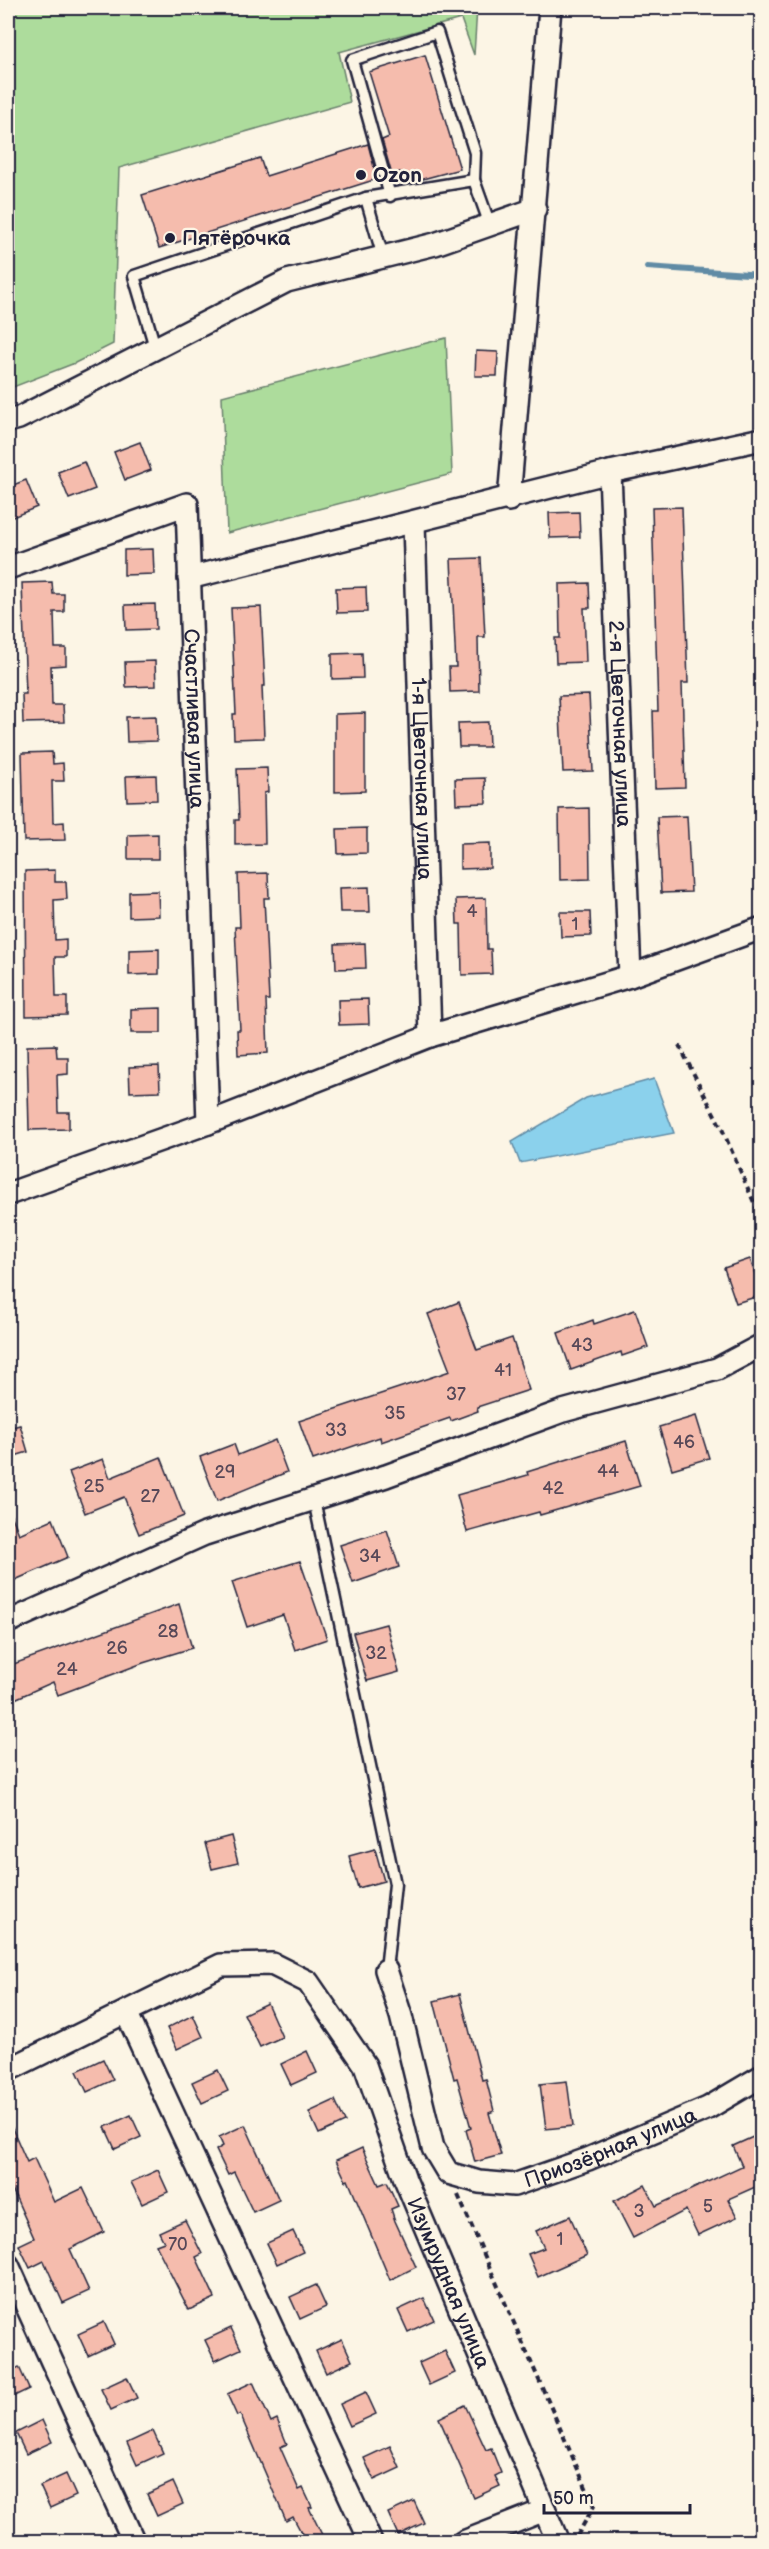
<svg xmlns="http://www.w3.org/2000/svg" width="769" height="2549" font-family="'Balsamiq Sans',sans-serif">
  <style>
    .green { fill: #addc9c; stroke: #687f6c; stroke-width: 1.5 }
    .water { fill: #8bd1ec; stroke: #618ba5; stroke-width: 1.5 }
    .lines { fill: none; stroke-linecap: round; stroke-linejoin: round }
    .stream { stroke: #618ba5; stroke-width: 6 }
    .building { fill: #f5bcad; stroke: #22223b; stroke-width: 1.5 }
    .service-casing { stroke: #22223b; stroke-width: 15 }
    .minor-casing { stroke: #22223b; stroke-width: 26 }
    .path { stroke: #22223b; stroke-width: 4; stroke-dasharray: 6 4.5; stroke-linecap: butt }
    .service { stroke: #fcf5e5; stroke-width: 10 }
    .minor { stroke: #fcf5e5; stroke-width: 21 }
    .poi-dot { fill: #22223b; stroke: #fcf5e5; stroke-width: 2 }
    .labels { text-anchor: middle; stroke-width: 4.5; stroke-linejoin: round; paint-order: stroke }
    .number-label { font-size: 18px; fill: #574858 }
    .poi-label { font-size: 21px; font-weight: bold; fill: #22223b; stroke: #fcf5e5; text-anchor: start }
    .street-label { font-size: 21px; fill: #22223b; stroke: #fcf5e5 }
  </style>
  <rect width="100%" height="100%" fill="#fcf5e5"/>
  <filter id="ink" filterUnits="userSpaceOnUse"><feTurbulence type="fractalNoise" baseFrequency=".0167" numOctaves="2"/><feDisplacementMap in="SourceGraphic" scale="12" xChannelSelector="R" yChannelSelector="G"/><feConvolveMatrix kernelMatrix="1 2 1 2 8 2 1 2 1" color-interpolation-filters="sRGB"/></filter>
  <g filter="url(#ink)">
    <g class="green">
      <polygon points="8,8 477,8 474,55 461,19 339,52 350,102 119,168 113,344 75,363 8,389"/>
      <polygon points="446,338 452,474 227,533 222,396"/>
    </g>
    <polygon class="water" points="654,1079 674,1133 520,1163 512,1142 586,1098"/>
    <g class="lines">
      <polyline class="stream" points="647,267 762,275"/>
    </g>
    <g class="building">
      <polygon points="425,55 460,169 404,184 400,172 392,175 382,140 389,137 369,72"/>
      <polygon points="368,144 377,179 159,248 142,195 260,158 266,176"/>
      <polygon points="476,351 498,352 497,376 475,376"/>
      <polygon points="140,442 151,470 125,480 114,452"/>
      <polygon points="84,462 95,489 69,499 58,472"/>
      <polygon points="26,480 37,507 8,519 8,487"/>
      <polygon points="682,507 688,683 682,683 685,787 655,788 653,711 658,711 652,508"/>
      <polygon points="579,512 580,537 550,538 549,513"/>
      <polygon points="153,549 154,574 124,575 124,550"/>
      <polygon points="481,558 485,637 478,637 479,691 450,692 449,667 456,667 451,559"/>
      <polygon points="52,582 53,594 64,594 64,612 54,612 55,648 66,648 66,665 51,666 52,705 63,705 64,722 23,723 22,694 26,694 22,583"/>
      <polygon points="589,583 590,608 584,608 586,662 556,663 555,638 560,638 559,584"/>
      <polygon points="366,587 367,612 337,613 336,588"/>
      <polygon points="155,604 156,629 126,630 125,605"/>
      <polygon points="261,607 265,686 262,686 264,738 234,739 233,714 236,714 231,608"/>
      <polygon points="362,653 363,678 332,679 332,654"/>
      <polygon points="155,661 156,686 126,687 125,662"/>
      <polygon points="589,695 593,771 563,772 559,696"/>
      <polygon points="365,713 365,791 335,792 335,714"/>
      <polygon points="156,716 157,741 127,742 126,717"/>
      <polygon points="488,722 489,747 459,747 458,723"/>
      <polygon points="52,752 53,764 63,763 64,781 52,781 53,823 64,822 65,840 24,841 22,753"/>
      <polygon points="267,768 268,792 264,793 265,844 235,845 235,820 239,820 237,769"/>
      <polygon points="156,775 157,800 127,801 126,776"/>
      <polygon points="485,778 486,803 456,804 455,779"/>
      <polygon points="589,808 590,879 560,880 559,809"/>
      <polygon points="687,816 691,892 661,893 657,817"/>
      <polygon points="367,828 367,853 338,854 337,829"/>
      <polygon points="158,834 158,859 128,859 128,835"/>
      <polygon points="490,843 490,868 460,869 460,844"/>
      <polygon points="55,870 55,882 66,882 67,899 54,900 55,940 66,939 66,957 55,957 56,997 67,997 67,1015 26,1016 25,871"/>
      <polygon points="268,873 269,898 264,898 269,1000 266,1000 268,1053 238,1055 237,1030 240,1030 235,927 240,927 238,874"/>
      <polygon points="369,887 370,912 340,912 339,888"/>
      <polygon points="158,891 159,916 129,917 129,892"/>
      <polygon points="486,898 487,949 491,949 492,974 462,975 461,924 457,924 456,899"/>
      <polygon points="560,912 590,912 591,936 561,937"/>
      <polygon points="365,943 366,968 336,969 335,944"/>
      <polygon points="159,949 159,974 129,975 129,950"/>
      <polygon points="368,999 369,1024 339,1025 338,1000"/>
      <polygon points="161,1008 161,1033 131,1033 131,1009"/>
      <polygon points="56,1045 57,1057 68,1057 68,1074 57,1075 58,1112 69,1112 69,1129 29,1130 27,1046"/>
      <polygon points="159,1066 160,1091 130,1092 129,1067"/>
      <polygon points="750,1259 762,1295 736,1303 724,1268"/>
      <polygon points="459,1302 477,1350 512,1338 529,1390 477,1407 478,1411 451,1421 450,1418 381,1442 380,1437 313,1460 299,1421 450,1371 428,1314"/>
      <polygon points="635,1310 648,1347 622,1356 621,1352 571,1370 558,1333 593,1320 594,1324"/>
      <polygon points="696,1416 709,1458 672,1469 659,1427"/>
      <polygon points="20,1425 28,1452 8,1458 8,1428"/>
      <polygon points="275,1440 287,1472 217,1501 200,1457 234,1444 238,1455"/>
      <polygon points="626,1441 640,1486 540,1515 539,1512 467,1532 457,1495 528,1475 527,1472"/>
      <polygon points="161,1457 184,1516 139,1534 124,1497 85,1513 69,1472 103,1459 110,1478"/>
      <polygon points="8,1506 19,1534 53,1519 68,1557 8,1583"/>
      <polygon points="387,1530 399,1567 353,1583 340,1545"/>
      <polygon points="300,1561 327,1639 295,1650 283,1615 247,1627 232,1582"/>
      <polygon points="179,1604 192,1648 143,1663 58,1695 53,1682 8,1702 8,1666"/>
      <polygon points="386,1624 399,1672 367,1681 353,1633"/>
      <polygon points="231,1836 238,1863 212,1869 205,1843"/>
      <polygon points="375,1849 384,1881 358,1888 349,1856"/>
      <polygon points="460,1994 482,2080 486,2079 494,2111 489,2113 501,2155 475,2162 466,2130 471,2128 457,2078 454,2079 434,2001"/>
      <polygon points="267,2003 282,2037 260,2047 244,2014"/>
      <polygon points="193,2015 203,2037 177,2049 167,2028"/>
      <polygon points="307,2051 317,2073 291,2085 281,2064"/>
      <polygon points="103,2059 113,2080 87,2092 77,2071"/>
      <polygon points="218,2070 228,2091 202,2103 192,2082"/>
      <polygon points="567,2081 573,2126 546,2129 540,2084"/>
      <polygon points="335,2100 345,2122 319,2134 309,2112"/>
      <polygon points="131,2115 141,2137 115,2149 105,2127"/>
      <polygon points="8,2119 27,2162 34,2158 54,2202 83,2188 104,2232 70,2249 89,2291 63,2303 44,2261 30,2268 19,2245 34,2238 8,2180"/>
      <polygon points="245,2125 279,2200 253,2212 234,2172 228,2175 216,2150 223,2146 219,2137"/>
      <polygon points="762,2133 762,2184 728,2199 737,2217 698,2235 686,2210 633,2238 614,2201 645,2185 656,2206 742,2166 733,2146"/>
      <polygon points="362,2148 379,2185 387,2182 398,2206 391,2209 395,2221 416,2267 390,2280 348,2180 346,2181 336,2160"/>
      <polygon points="158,2170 168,2192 142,2204 131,2182"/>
      <polygon points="570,2216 587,2255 538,2277 528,2254 544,2248 536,2231"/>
      <polygon points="185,2220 202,2254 196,2257 215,2298 189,2310 156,2245 164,2242 159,2232"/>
      <polygon points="293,2231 303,2252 277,2264 267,2243"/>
      <polygon points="316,2285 326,2307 300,2319 290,2297"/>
      <polygon points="424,2298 434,2320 408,2332 398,2310"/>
      <polygon points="104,2322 114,2344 88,2356 78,2334"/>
      <polygon points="231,2328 241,2349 215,2361 205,2340"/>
      <polygon points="342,2339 352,2361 326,2373 316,2351"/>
      <polygon points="445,2351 455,2373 429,2385 419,2363"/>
      <polygon points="19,2367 29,2389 8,2399 8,2373"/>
      <polygon points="127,2377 137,2398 111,2410 101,2389"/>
      <polygon points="253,2382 271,2422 277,2419 287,2444 280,2447 299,2490 303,2488 312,2507 309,2508 325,2541 306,2541 293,2517 286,2521 240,2414 237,2416 227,2394"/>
      <polygon points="366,2392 376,2414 350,2426 340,2404"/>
      <polygon points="465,2405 486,2450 491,2448 501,2473 495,2476 500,2486 474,2498 439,2418"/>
      <polygon points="42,2420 52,2442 26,2454 16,2433"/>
      <polygon points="153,2431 163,2453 137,2465 127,2443"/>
      <polygon points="390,2446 400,2468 374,2480 364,2458"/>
      <polygon points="66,2474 76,2496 50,2508 40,2486"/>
      <polygon points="173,2482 183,2504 157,2516 147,2494"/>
      <polygon points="414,2501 424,2523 398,2535 388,2513"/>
    </g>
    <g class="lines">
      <defs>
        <g id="service">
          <polyline points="390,196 352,60 437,32 475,153 474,180"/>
          <polyline points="366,198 383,257"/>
          <polyline points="155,347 134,276 366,198 474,180 490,225"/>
          <polyline points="314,1500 395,1884 386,1970"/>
        </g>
        <g id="minor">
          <polyline points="8,421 19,418 287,281 435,244 535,209"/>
          <path id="s1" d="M610,472L630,976"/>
          <polyline points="509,500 550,8"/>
          <path id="s2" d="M414,523L430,1036"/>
          <path id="s3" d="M8,568L187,504L208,1123"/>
          <polyline points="189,578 610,472 762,439"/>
          <polyline points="8,1194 208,1123 430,1036 630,976 762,928"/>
          <polyline points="8,1622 205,1534 386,1476 563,1411 717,1369 762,1345"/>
          <path id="s4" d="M386,1970L401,2016L433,2148L448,2173L479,2182L514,2185L588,2159L708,2108L762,2076"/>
          <polyline points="126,2012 371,2542"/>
          <path id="s5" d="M8,2070L221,1965L272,1964L308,1982L365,2065L405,2179L558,2542"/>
          <polyline points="8,2265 134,2542"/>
          <polyline points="463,2542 545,2510"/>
        </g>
      </defs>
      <use href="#service" class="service-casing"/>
      <use href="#minor" class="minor-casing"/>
      <g class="path">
        <polyline points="679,1045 723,1131 762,1221"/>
        <polyline points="458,2195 594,2506 577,2536"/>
      </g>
      <use href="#service" class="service"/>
      <use href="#minor" class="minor"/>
    </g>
  </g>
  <g class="poi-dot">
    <circle cx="361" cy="175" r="6"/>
    <circle cx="170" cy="238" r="6"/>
  </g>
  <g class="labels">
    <g class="number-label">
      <text x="472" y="917">4</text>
      <text x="575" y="930">1</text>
      <text x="582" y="1351">43</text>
      <text x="503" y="1376">41</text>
      <text x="456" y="1400">37</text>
      <text x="395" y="1419">35</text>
      <text x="336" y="1436">33</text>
      <text x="684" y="1448">46</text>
      <text x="608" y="1477">44</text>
      <text x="225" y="1478">29</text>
      <text x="94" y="1492">25</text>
      <text x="553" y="1494">42</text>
      <text x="150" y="1502">27</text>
      <text x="370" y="1562">34</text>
      <text x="168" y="1637">28</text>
      <text x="117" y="1654">26</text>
      <text x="376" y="1659">32</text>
      <text x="67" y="1675">24</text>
      <text x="708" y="2212">5</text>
      <text x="639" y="2217">3</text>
      <text x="560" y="2245">1</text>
      <text x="178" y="2250">70</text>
    </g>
    <g class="poi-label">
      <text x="373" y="182">Ozon</text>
      <text x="182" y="245">Пятёрочка</text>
    </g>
    <g class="street-label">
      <text dy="7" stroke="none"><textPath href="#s3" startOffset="405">Счастливая улица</textPath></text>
      <text dy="7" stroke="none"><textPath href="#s1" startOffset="252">2-я Цветочная улица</textPath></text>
      <text dy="7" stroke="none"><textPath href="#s2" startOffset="256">1-я Цветочная улица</textPath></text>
      <text dy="7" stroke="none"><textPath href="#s4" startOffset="384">Приозёрная улица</textPath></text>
      <text dy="7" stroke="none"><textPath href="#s5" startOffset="663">Изумрудная улица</textPath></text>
    </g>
  </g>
  <rect width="769" height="2549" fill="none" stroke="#fcf5e5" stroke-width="30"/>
  <rect x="15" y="15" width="739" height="2519" fill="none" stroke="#22223b" stroke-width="2" filter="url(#ink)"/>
  <path d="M544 2504v9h146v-9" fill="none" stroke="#22223b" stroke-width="3"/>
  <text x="553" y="2504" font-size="18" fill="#22223b" stroke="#fcf5e5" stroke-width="4.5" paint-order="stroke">50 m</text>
</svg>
